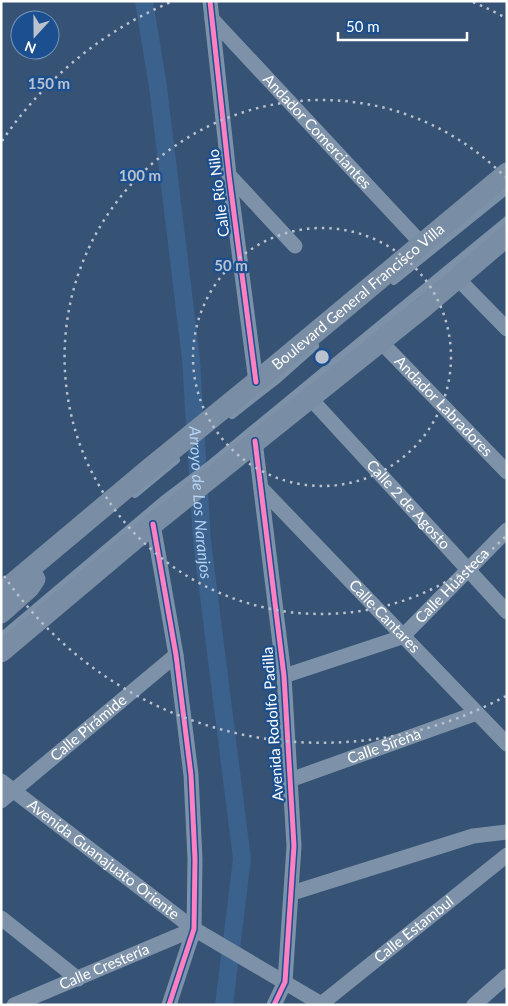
<svg xmlns="http://www.w3.org/2000/svg" width="508" height="1006" font-family="Lato,sans-serif">
  <style>
    .lines { fill: none; stroke-linecap: round; stroke-linejoin: round }
    .canal { stroke: #3b618d; stroke-width: 18 }
    .lane { stroke: #7d92a8; stroke-width: 8 }
    .street { stroke: #7d92a8; stroke-width: 15 }
    .secondary { stroke: #798da4; stroke-width: 21 }
    .cycleway-casing { stroke: #1b4f8f; stroke-width: 8 }
    .cycleway { stroke: #ff80c0; stroke-width: 5 }
    .ring { fill: none; stroke: #b9c2ce; stroke-width: 2.5; stroke-dasharray: 2.5 5 }
    .labels { text-anchor: middle; stroke-width: 4.5; stroke-linejoin: round; paint-order: stroke }
    .street-label { font-size: 15px; fill: #fff; stroke: #1b4f8f }
    .water-label { font-size: 16px; font-style: italic; fill: #b5d3f5; stroke: #1b4f8f }
    .centre { fill: #b9c2ce; stroke: #1b4f8f; stroke-width: 2.5 }
    .ring-label { font-size: 15px; text-anchor: middle; font-weight: bold; fill: #b9c2ce; stroke: #1b4f8f; stroke-width: 4.5; stroke-linejoin: round; paint-order: stroke }
  </style>
  <rect width="100%" height="100%" fill="#365274"/>
  <g class="lines">
    <path class="canal" id="s1" d="M144,1L158,87L191,359L202,541L242,859L224,1005"/>
    <g class="lane">
      <polyline points="394,281 507,190"/>
      <polyline points="232,415 278,379 315,346"/>
      <polyline points="135,494 176,460"/>
      <polyline points="1,637 163,500 208,466 507,220"/>
    </g>
    <g class="street">
      <polyline points="210,1 229,175 256,382"/>
      <path id="s2" d="M212,19L422,244"/>
      <polyline points="229,175 295,246"/>
      <polyline points="457,278 507,329"/>
      <path id="s3" d="M380,341L507,472"/>
      <path id="s4" d="M310,398L507,612"/>
      <polyline points="255,441 284,676 294,846 285,982 274,1005"/>
      <path id="s5" d="M261,488L507,744"/>
      <polyline points="153,524 176,655 191,775 195,859 194,929 169,1005"/>
      <path id="s6" d="M284,676L402,637L507,530"/>
      <path id="s7" d="M290,780L477,713"/>
      <path id="s8" d="M1,781L194,929L323,1005"/>
      <path id="s9" d="M1,801L176,655"/>
      <polyline points="292,893 473,836 507,832"/>
      <polyline points="1,918 78,979"/>
      <path id="s10" d="M321,1004L507,855"/>
      <path id="s11" d="M14,1005L194,929"/>
      <polyline points="474,1005 507,976"/>
    </g>
    <g class="secondary">
      <path id="s12" d="M1,593L150,468L256,382L507,173"/>
      <polyline points="1,613 29,588 35,579"/>
      <polyline points="1,652 153,524 425,306 507,236"/>
    </g>
    <defs>
      <g id="cycleway">
        <polyline points="210,1 229,175 256,382"/>
        <polyline points="255,441 284,676 294,846 285,982 274,1005"/>
        <polyline points="153,524 176,655 191,775 195,859 194,929 169,1005"/>
      </g>
    </defs>
    <use href="#cycleway" class="cycleway-casing"/>
    <use href="#cycleway" class="cycleway"/>
  </g>
  <g class="ring">
    <circle cx="322" cy="357" r="129"/>
    <path d="M505 537A257 257 0 1 1 505 177"/>
    <path d="M506 696A386 386 0 0 1 2 573M2 141A386 386 0 0 1 171 2M473 2A386 386 0 0 1 506 18"/>
  </g>
  <g class="labels">
    <g class="street-label">
      <text dy="5" stroke="none"><textPath href="#s2" startOffset="154">Andador Comerciantes</textPath></text>
      <text transform="translate(219 193) rotate(-97)" y="5">Calle Río Nilo</text>
      <text dy="5" stroke="none"><textPath href="#s12" startOffset="464">Boulevard General Francisco Villa</textPath></text>
      <text dy="5" stroke="none"><textPath href="#s3" startOffset="91">Andador Labradores</textPath></text>
      <text dy="5" stroke="none"><textPath href="#s4" startOffset="145">Calle 2 de Agosto</textPath></text>
      <text dy="5" stroke="none"><textPath href="#s6" startOffset="196">Calle Huasteca</textPath></text>
      <text dy="5" stroke="none"><textPath href="#s5" startOffset="178">Calle Cantares</textPath></text>
      <text transform="translate(273 724) rotate(-94)" y="5">Avenida Rodolfo Padilla</text>
      <text dy="5" stroke="none"><textPath href="#s9" startOffset="114">Calle Pirámide</textPath></text>
      <text dy="5" stroke="none"><textPath href="#s7" startOffset="100">Calle Sirena</textPath></text>
      <text dy="5" stroke="none"><textPath href="#s8" startOffset="129">Avenida Guanajuato Oriente</textPath></text>
      <text dy="5" stroke="none"><textPath href="#s10" startOffset="119">Calle Estambul</textPath></text>
      <text dy="5" stroke="none"><textPath href="#s11" startOffset="98">Calle Crestería</textPath></text>
    </g>
    <g class="water-label">
      <text dy="6" stroke="none"><textPath href="#s1" startOffset="505">Arroyo de Los Naranjos</textPath></text>
    </g>
  </g>
  <circle cx="322" cy="357" r="8" class="centre"/>
  <g class="ring-label">
    <text x="49" y="89">150 m</text>
    <text x="140" y="181">100 m</text>
    <text x="231" y="271">50 m</text>
  </g>
  <rect width="508" height="1006" fill="none" stroke="#ffffff" stroke-width="5"/>
  <g transform="translate(35 35) rotate(201)"><circle r="24" fill="#1b4f8f" stroke="#7695bc"/>
  <path d="M0-4L9 19L0 12L-9 19Z" fill="#b9c2ce"/>
  <text y="-8" font-size="14" font-weight="bold" text-anchor="middle" fill="#ffffff">N</text>
  </g>
  <path d="M338 32v8h129v-8" fill="none" stroke="#ffffff" stroke-width="2.5"/>
  <text x="346" y="32" font-size="15" fill="#ffffff" stroke="#1b4f8f" stroke-width="4" paint-order="stroke">50 m</text>
</svg>
